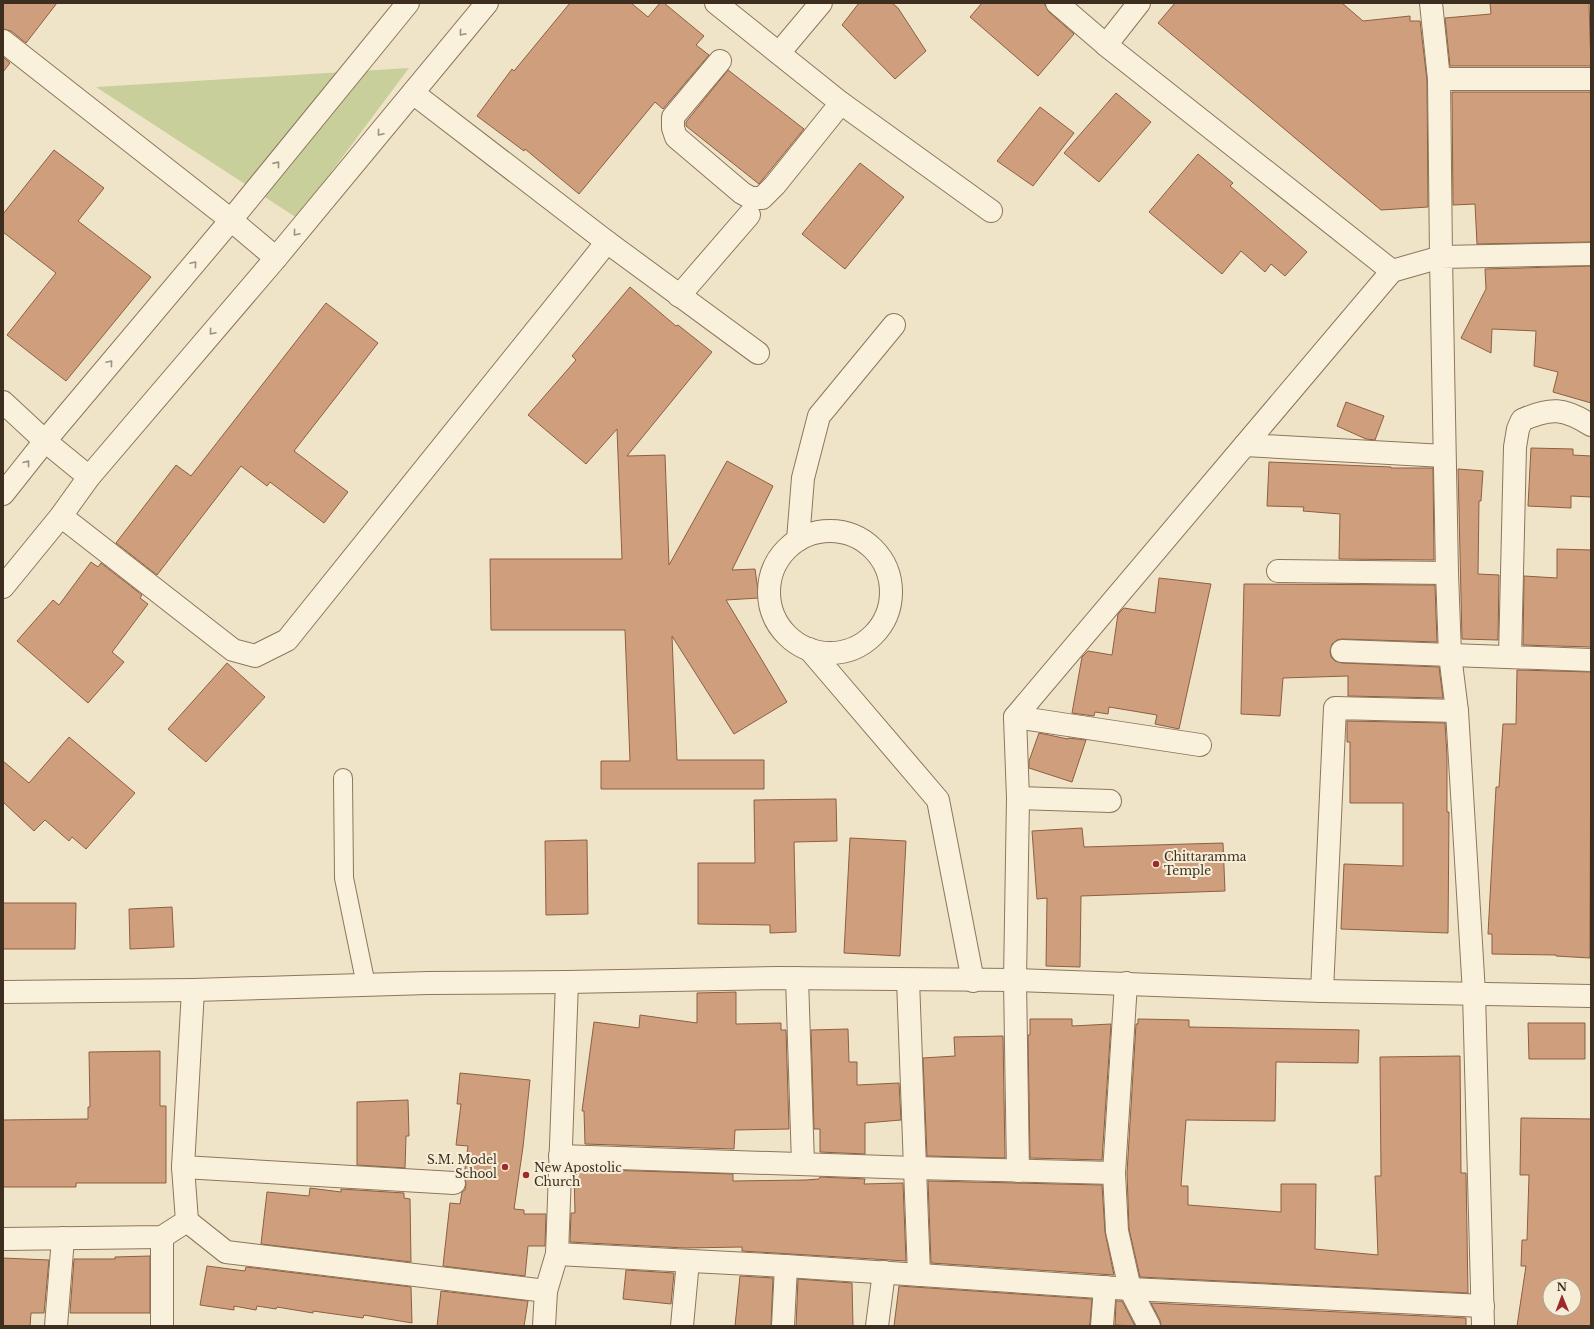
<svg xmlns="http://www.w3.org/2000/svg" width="1594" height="1329" font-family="'Libre Baskerville',serif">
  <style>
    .green { fill: #c9cf9b }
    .building { fill: #cf9f7d; stroke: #8d5f41; fill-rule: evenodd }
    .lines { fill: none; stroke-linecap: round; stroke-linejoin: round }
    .service-casing { stroke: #8d765c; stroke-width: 20 }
    .minor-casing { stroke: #8d765c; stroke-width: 24 }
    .tertiary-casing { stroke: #8d765c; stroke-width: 24 }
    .service { stroke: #faf1dc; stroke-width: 18 }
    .minor { stroke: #faf1dc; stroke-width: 22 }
    .tertiary { stroke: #faf1dc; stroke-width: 22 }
    .oneway { stroke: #9c907e }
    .poi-dot { fill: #9e2a2b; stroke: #f7eed8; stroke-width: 1.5 }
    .labels { text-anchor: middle; stroke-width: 4; stroke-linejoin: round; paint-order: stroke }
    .poi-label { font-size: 12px; fill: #3d2e20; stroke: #f7eed8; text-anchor: start }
  </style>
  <rect width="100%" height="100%" fill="#f0e4c8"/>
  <polygon class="green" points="409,68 297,218 96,87"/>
  <g class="building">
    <polygon points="3,3 57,3 26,43 11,31 3,29"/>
    <polygon points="570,3 631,3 648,17 660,3 664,3 704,36 696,45 709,55 663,109 655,102 579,194 525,149 524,151 477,116 512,69 514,71"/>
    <polygon points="859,3 892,3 898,8 926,51 895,79 842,25"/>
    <polygon points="982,3 1044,3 1049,12 1074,34 1038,76 970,17"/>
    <polygon points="1175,3 1342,3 1363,21 1410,16 1410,21 1420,21 1427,80 1428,207 1381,210 1158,23"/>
    <polygon points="1490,3 1589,3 1591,66 1450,66 1445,18 1491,14"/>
    <polygon points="3,57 10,63 3,72"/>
    <polygon points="728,70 804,129 759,184 686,126 686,122"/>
    <polygon points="1452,92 1591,92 1591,242 1477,244 1475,204 1453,205"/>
    <polygon points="1116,93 1151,122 1099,182 1064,153"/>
    <polygon points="1040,107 1074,133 1033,186 997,161"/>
    <polygon points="54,150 104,188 78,221 151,277 66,381 7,335 56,273 3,232 3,214"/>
    <polygon points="1198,154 1233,183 1230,186 1307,252 1285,276 1271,264 1265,272 1241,251 1222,274 1149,212"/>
    <polygon points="860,163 904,197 845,269 802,234"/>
    <polygon points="1591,266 1591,403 1553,392 1558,372 1534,366 1536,331 1492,329 1491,353 1461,338 1486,289 1485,269"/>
    <polygon points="630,287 676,326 678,325 712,352 627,456 665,455 669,565 727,461 773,486 732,570 755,569 759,598 726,600 787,702 734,734 672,636 677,760 764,760 764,789 601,789 601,761 630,761 625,630 491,630 490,559 622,559 617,429 586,464 528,415 576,360 572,356"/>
    <polygon points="326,303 378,343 294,451 348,492 324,523 270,482 267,486 241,466 157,575 116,543 176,465 191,476"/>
    <polygon points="1346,402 1384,416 1375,440 1366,439 1337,426"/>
    <polygon points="1531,448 1573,449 1573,455 1591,456 1591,497 1571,496 1571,508 1528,506"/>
    <polygon points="1269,462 1391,467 1391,468 1433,468 1434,560 1339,559 1340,514 1303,511 1304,507 1267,506"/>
    <polygon points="1458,469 1483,471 1481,501 1479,501 1478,574 1499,575 1498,640 1462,639"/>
    <polygon points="1557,549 1591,550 1591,647 1523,645 1524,576 1557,578"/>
    <polygon points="91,562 98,567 101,563 142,595 140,598 148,604 112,652 124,662 88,703 17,641 53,600 59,605"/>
    <polygon points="1159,578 1211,584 1179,729 1155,724 1157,715 1109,707 1108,714 1095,712 1094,716 1072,713 1082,657 1088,651 1112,655 1118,614 1124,608 1155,613"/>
    <polygon points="1244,584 1435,585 1437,642 1342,639 1337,640 1332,644 1330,651 1331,657 1335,661 1342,663 1439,667 1443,698 1348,696 1348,676 1283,678 1280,716 1241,714"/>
    <polygon points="227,663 265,697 206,762 168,729"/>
    <polygon points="1517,670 1591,672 1590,958 1556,956 1556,955 1492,954 1492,934 1488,934 1496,787 1499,787 1503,724 1516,724"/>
    <polygon points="1347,721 1445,723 1447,756 1447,812 1449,812 1448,933 1341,929 1344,864 1403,866 1403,803 1350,803 1350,742 1347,742"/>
    <polygon points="1039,733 1068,739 1068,738 1086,740 1072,782 1029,768 1029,761"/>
    <polygon points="69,737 135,793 86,849 72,837 69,841 45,820 34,831 3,802 3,761 29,783"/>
    <polygon points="836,799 837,841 794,842 796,932 770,933 770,925 698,924 698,863 755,863 754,800"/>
    <polygon points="1082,828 1084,847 1223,843 1225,891 1081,896 1080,967 1046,966 1047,898 1037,899 1032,831"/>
    <polygon points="850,838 906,841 900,956 844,953"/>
    <polygon points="587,840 588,914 546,915 545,841"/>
    <polygon points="3,903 76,903 75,949 3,949"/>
    <polygon points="172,907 174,947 130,949 129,909"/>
    <polygon points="736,992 736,1024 781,1023 781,1030 786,1030 789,1129 735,1130 734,1149 585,1144 584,1111 582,1111 594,1022 639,1028 640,1015 697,1023 697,993"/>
    <polygon points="1030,1019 1072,1019 1072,1026 1111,1024 1102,1160 1030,1158 1028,1035 1030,1035"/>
    <polygon points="1138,1019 1189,1020 1189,1027 1359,1030 1358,1063 1276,1062 1275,1121 1186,1120 1181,1186 1188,1186 1188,1205 1281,1212 1281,1184 1316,1184 1315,1249 1378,1255 1375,1176 1381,1176 1380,1057 1460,1056 1461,1173 1466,1173 1468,1293 1140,1277 1129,1229 1127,1173 1136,1024 1138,1024"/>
    <polygon points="1528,1023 1585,1023 1585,1059 1529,1059"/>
    <polygon points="848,1029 849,1062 857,1062 857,1085 899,1083 901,1120 865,1123 865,1154 820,1152 820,1129 814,1129 811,1030"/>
    <polygon points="1003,1036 1005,1158 927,1156 923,1058 955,1056 954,1037"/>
    <polygon points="160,1051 160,1106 166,1106 166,1183 76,1183 76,1187 3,1187 3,1120 88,1119 88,1107 90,1107 89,1052"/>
    <polygon points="460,1073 530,1080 523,1147 514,1209 524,1210 524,1214 546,1214 545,1246 528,1246 525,1276 443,1266 450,1203 460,1204 462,1192 465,1190 466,1184 464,1176 468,1146 456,1145 461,1104 457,1104"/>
    <polygon points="408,1100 409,1136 406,1136 405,1168 357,1165 357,1102"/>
    <path d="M1521,1118L1591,1119V1326H1517L1526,1266H1521L1522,1240H1527L1529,1175H1520ZM1550,1285H1574V1309H1550Z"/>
    <polygon points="574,1169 733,1174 733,1181 806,1180 819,1179 820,1177 865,1179 864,1184 903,1183 906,1261 742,1251 742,1247 685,1248 570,1242 571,1213 575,1213"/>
    <polygon points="928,1181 1102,1185 1105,1232 1114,1275 931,1263"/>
    <polygon points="310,1188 341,1192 341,1189 404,1193 404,1198 410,1199 411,1262 261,1244 267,1192 309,1196"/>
    <polygon points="150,1256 150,1313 70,1313 74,1259 115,1259 115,1257"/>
    <polygon points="3,1258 49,1260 44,1313 31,1313 30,1326 3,1326"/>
    <polygon points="207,1266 245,1271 246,1267 411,1287 412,1323 364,1315 363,1318 313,1311 313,1313 277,1307 276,1309 257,1306 256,1310 234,1306 234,1310 200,1305"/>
    <polygon points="626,1270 674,1273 671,1304 623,1299"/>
    <polygon points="740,1276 773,1278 771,1326 735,1326"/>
    <polygon points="798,1279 852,1283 853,1326 796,1326"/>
    <polygon points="899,1286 1092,1299 1090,1323 1089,1326 894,1326"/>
    <polygon points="441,1291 528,1301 524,1326 437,1326"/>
    <polygon points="1116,1301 1122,1301 1135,1326 1115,1325"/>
    <polygon points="1151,1303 1466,1318 1466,1326 1161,1326 1160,1320"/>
  </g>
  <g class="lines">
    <defs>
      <polyline id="service" points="343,778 344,878 366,985"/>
      <g id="minor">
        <polyline points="716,3 841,103 991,211"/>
        <polyline points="1057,3 1106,45 1392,271 1441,257 1439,79 1431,3"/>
        <polyline points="3,41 231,220 276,258"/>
        <polyline points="1106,45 1139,3"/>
        <polyline points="779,53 821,3"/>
        <polyline points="720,61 673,117 673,128 676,137 742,193 751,198 762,198 775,185 841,103"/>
        <polyline points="1439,79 1591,79"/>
        <polyline points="413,93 607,242 758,353"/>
        <polyline points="679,296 749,215"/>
        <polyline points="3,402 45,441 89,477"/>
        <polyline points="1245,445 1444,456"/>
        <polyline points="3,494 45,441 231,220 408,3"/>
        <polyline points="61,516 233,650 255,656 287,640 607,242"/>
        <circle cx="830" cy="592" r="61"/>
        <polyline points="798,540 803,478 819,416 894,325"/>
        <polyline points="1278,571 1447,573"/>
        <polyline points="3,587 61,516 89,477 276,258 487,3"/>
        <polyline points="809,649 938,800 973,981"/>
        <polyline points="1342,651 1591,660"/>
        <path d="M1510,657L1515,447L1518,429L1522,420C1551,407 1564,408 1591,425"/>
        <polyline points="1015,717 1200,745"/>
        <polyline points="1018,798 1110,801"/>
        <polyline points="797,978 803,1164"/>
        <polyline points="908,980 919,1275"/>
        <polyline points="1126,983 1114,1173 1117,1231 1130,1289 1149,1326"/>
        <polyline points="1322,991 1335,708 1457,711"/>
        <polyline points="560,1156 915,1168 1114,1173"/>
        <polyline points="183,1167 454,1183"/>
        <polyline points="1018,1171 1015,980 1018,798 1015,717 1392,271"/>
        <polyline points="187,1221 226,1252 546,1291"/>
        <polyline points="3,1239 162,1237 187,1221 183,1167 193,990"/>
        <polyline points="557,1254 786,1266 1130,1289 1483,1306"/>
        <polyline points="56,1326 63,1238"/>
        <polyline points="162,1326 162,1237"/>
        <polyline points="544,1326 546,1291 557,1254 567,982"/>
        <polyline points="682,1326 688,1261"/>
        <polyline points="783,1326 786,1266"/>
        <polyline points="877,1326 884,1272"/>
        <polyline points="1102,1326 1105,1287"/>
        <polyline points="1483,1326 1474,993 1457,711 1450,655 1447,573 1441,257 1591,254"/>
      </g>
      <polyline id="tertiary" points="3,992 193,990 428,983 567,982 779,978 1015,980 1322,991 1591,996"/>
    </defs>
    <use href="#service" class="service-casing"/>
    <use href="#minor" class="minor-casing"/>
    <use href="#tertiary" class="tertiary-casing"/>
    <use href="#service" class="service"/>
    <use href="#minor" class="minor"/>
    <use href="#tertiary" class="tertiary"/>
  </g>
  <defs><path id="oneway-chevron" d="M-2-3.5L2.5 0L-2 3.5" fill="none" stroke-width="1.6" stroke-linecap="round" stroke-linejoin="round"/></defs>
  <g class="oneway">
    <use href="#oneway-chevron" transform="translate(462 33) rotate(130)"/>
    <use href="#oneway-chevron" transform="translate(380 133) rotate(130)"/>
    <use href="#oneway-chevron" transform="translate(277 164) rotate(-51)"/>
    <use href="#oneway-chevron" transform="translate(296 233) rotate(130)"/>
    <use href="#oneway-chevron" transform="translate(194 264) rotate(-50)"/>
    <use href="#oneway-chevron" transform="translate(212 332) rotate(130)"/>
    <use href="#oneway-chevron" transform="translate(110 363) rotate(-50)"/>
    <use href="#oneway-chevron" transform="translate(27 463) rotate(-52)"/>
  </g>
  <g class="poi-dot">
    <circle cx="1156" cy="864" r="4"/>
    <circle cx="505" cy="1167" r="4"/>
    <circle cx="526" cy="1175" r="4"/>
  </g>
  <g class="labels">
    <g class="poi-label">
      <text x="1164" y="861">Chittaramma<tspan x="1164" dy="14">Temple</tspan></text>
      <text x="497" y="1164" text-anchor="end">S.M. Model<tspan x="497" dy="14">School</tspan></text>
      <text x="534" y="1172">New Apostolic<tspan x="534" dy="14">Church</tspan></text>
    </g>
  </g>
  <rect width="1594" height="1329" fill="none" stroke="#3d2e20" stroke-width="8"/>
  <g transform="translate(1562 1297) rotate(359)"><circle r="19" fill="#f7eed8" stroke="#ada18e"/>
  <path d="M0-3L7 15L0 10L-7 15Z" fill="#9e2a2b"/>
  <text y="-6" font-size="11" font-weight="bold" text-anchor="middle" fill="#3d2e20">N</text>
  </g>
</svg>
